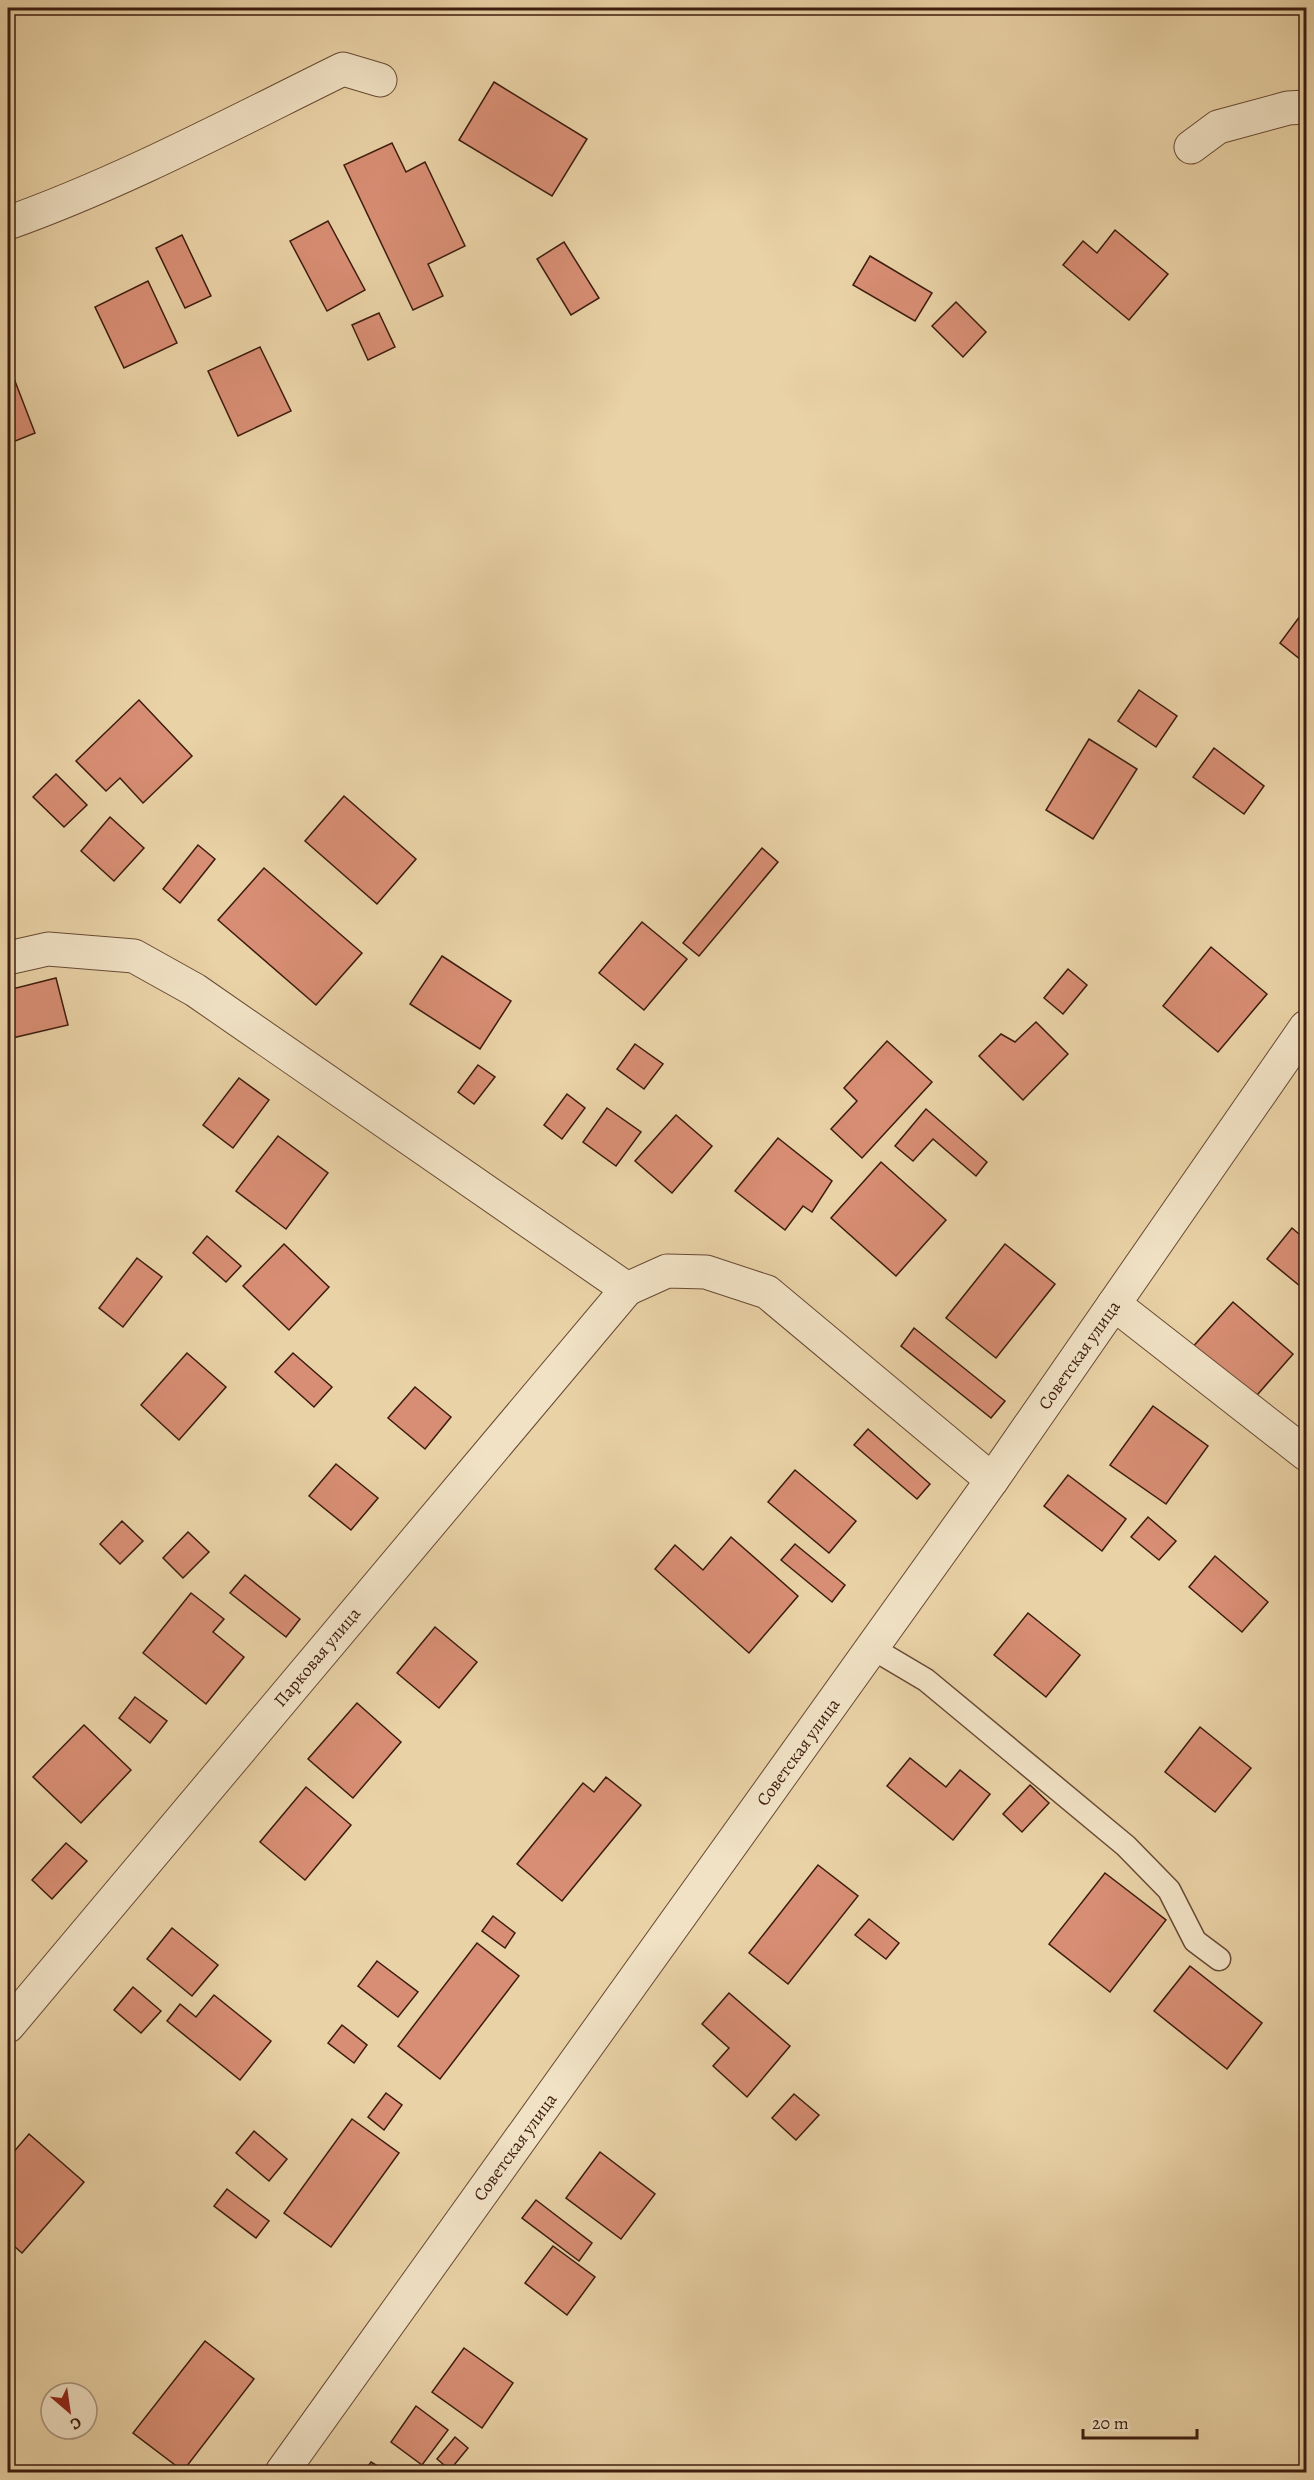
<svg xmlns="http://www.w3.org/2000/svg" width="1314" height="2480" font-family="Alegreya,serif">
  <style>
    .building { fill: #d88e74; stroke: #3d1c0e; stroke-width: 1.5 }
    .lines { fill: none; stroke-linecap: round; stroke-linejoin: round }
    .lane-casing { stroke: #684a34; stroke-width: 25 }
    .street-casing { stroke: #684a34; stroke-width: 35 }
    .lane { stroke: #f1e2c5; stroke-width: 22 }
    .street { stroke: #f1e2c5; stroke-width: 33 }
    .labels { text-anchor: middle; stroke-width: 6; stroke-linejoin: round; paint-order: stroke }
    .street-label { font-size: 18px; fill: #3d1c0e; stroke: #f1e2c5 }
  </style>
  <rect width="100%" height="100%" fill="#e9d2a6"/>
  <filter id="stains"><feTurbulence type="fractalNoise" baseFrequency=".00333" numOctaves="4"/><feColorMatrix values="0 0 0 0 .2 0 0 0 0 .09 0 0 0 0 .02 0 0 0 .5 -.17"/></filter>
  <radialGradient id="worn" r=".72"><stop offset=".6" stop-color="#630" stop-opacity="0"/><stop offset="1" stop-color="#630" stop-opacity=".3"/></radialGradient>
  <g class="building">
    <polygon points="494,82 587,139 552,196 459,140"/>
    <polygon points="392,143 406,172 425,162 465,246 428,264 443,296 413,310 344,165"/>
    <polygon points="328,221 365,290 327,311 290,241"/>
    <polygon points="1115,230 1168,274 1129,320 1063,265 1083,241 1097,253"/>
    <polygon points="182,235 211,296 185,308 156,248"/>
    <polygon points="564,242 599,298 571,315 537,259"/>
    <polygon points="870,256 932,293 915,321 853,285"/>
    <polygon points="148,281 177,343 124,368 95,307"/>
    <polygon points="956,302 986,332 963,357 932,326"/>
    <polygon points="379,313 395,347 368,360 352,325"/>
    <polygon points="260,347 291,411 238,436 208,371"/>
    <polygon points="8,363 35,433 8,444"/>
    <polygon points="1306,608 1306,664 1280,643"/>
    <polygon points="1139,690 1177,716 1156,747 1118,721"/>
    <polygon points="139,700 192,756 143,803 120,778 106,791 76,761"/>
    <polygon points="1089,739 1137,769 1093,839 1046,810"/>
    <polygon points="1214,748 1264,786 1244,814 1193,777"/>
    <polygon points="56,774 87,805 64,827 33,797"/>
    <polygon points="344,796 416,859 377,904 305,841"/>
    <polygon points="110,817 144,848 114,881 81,851"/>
    <polygon points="198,845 215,859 180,903 163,889"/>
    <polygon points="762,848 778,862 699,956 683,943"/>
    <polygon points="264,868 362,953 316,1005 218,920"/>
    <polygon points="642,922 687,959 644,1010 599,973"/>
    <polygon points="1211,947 1267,994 1218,1052 1163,1006"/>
    <polygon points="442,956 511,1001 480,1049 410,1004"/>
    <polygon points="1068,969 1087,985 1063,1014 1044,998"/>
    <polygon points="56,978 68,1025 8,1039 8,990"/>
    <polygon points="1036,1022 1068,1054 1023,1100 979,1056 1001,1034 1015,1042"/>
    <polygon points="887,1041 932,1082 862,1158 831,1129 857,1101 844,1088"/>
    <polygon points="635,1044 663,1064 644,1089 617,1069"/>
    <polygon points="478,1065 495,1077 474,1104 458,1092"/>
    <polygon points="239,1078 269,1100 233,1148 203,1125"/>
    <polygon points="567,1094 585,1108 562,1139 544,1125"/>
    <polygon points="607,1108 641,1132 616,1166 583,1142"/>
    <polygon points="926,1109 987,1162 976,1176 933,1139 913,1161 895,1146"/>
    <polygon points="676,1115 712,1146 672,1193 635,1161"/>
    <polygon points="278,1136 328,1173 286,1229 236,1191"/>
    <polygon points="778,1138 832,1181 812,1212 803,1206 785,1230 735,1191"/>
    <polygon points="881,1162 946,1220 896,1276 831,1218"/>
    <polygon points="1292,1228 1306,1240 1306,1291 1267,1259"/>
    <polygon points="207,1236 241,1266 226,1282 193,1253"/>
    <polygon points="284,1244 329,1287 289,1330 243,1286"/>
    <polygon points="1005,1244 1055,1284 996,1358 946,1318"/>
    <polygon points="137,1258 162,1277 123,1327 99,1308"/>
    <polygon points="1233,1302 1293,1354 1251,1402 1190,1350"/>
    <polygon points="914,1328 1005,1401 991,1418 901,1346"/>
    <polygon points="187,1353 226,1387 179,1440 141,1405"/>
    <polygon points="293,1353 332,1387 314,1407 275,1372"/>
    <polygon points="415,1387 451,1417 425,1449 388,1418"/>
    <polygon points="1153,1406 1208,1446 1166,1504 1110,1465"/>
    <polygon points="868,1429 930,1484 917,1499 854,1445"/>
    <polygon points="336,1464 378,1498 351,1530 309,1496"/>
    <polygon points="795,1470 856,1521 829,1553 768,1502"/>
    <polygon points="1068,1475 1126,1519 1102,1551 1044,1506"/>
    <polygon points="1148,1517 1176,1541 1159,1560 1131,1537"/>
    <polygon points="122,1521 143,1541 120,1564 100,1544"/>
    <polygon points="188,1532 209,1552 183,1578 163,1558"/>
    <polygon points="731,1537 798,1596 749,1653 655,1569 675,1545 703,1570"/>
    <polygon points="795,1544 845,1585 832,1602 781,1560"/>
    <polygon points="1215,1556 1268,1602 1242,1632 1189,1587"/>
    <polygon points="245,1575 300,1619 286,1637 230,1593"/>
    <polygon points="191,1593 224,1619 213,1632 244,1657 206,1704 143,1653"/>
    <polygon points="1028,1613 1080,1655 1046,1697 994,1655"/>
    <polygon points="435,1627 477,1662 439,1708 397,1673"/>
    <polygon points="135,1697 167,1721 150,1743 119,1718"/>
    <polygon points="357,1703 401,1742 353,1798 308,1759"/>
    <polygon points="84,1725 131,1770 81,1823 33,1777"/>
    <polygon points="1200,1727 1251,1768 1215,1812 1165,1772"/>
    <polygon points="910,1758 946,1787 960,1770 990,1794 953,1840 887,1786"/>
    <polygon points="606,1777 641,1805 562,1901 517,1864 583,1783 594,1792"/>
    <polygon points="1030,1785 1049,1803 1022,1832 1003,1814"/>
    <polygon points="306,1787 351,1825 305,1880 260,1842"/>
    <polygon points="66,1843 87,1861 52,1899 32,1880"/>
    <polygon points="818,1865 858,1896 788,1984 749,1953"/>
    <polygon points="1105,1873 1166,1920 1110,1992 1049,1944"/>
    <polygon points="493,1916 515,1933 505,1948 482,1931"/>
    <polygon points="869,1919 899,1943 886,1959 855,1935"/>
    <polygon points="172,1928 218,1965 192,1996 147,1959"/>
    <polygon points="477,1943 519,1976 440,2079 398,2046"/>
    <polygon points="377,1961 418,1992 398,2017 358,1986"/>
    <polygon points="1190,1966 1262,2023 1227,2069 1154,2011"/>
    <polygon points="133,1987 161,2011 141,2033 114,2010"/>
    <polygon points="729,1993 790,2046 747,2097 713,2066 729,2048 702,2024"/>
    <polygon points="214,1995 271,2041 240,2080 167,2021 180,2004 196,2017"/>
    <polygon points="342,2025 367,2045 354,2063 328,2043"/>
    <polygon points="386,2093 402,2105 384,2130 368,2117"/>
    <polygon points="794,2094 819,2115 796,2140 772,2118"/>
    <polygon points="352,2119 399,2153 331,2247 284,2213"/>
    <polygon points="254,2131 287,2159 269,2181 236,2153"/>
    <polygon points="29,2134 84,2182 22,2253 8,2241 8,2150 12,2154"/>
    <polygon points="600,2152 655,2194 621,2239 566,2198"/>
    <polygon points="227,2189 269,2221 256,2238 214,2206"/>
    <polygon points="536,2200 592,2243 579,2261 522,2218"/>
    <polygon points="553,2246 595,2277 567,2315 525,2283"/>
    <polygon points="205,2341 254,2379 183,2471 133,2433"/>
    <polygon points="464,2348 513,2383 482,2428 432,2392"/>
    <polygon points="416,2406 448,2430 422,2465 391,2442"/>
    <polygon points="455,2437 468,2448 450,2470 437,2459"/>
    <polygon points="371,2462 387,2472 364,2472"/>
    <polygon points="138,2467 146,2472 134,2472"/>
  </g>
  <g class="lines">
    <defs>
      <polyline id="lane" points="872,1648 926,1680 1126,1846 1169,1890 1195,1941 1219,1959"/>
      <g id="street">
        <polyline points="1191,147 1218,127 1288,108 1306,107"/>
        <path d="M8,223C123,182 233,123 343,69L380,80"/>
        <polyline points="8,958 48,949 134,956 195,990 627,1289 667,1271 706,1272 767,1292 992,1480"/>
        <polyline points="1114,1304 1306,1454"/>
        <polyline points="8,2026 627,1289"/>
        <polyline points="282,2472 992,1480 1306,1027"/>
      </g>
    </defs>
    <use href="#lane" class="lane-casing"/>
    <use href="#street" class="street-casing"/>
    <use href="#lane" class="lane"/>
    <use href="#street" class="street"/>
  </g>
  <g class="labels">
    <g class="street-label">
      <text transform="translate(1079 1355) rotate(-55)" y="6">Советская улица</text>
      <text transform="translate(317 1657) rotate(-50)" y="6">Парковая улица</text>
      <text transform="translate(798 1752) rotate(-54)" y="6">Советская улица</text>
      <text transform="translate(515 2147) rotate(-54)" y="6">Советская улица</text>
    </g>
  </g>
  <rect width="1314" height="2480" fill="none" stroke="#e9d2a6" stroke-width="30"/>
  <rect x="9" y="9" width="1296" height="2462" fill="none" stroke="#3d1c0e" stroke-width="3"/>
  <rect x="15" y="15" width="1284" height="2450" fill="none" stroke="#3d1c0e" stroke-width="1.5"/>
  <g transform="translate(69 2411) rotate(151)"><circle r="28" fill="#f1e2c5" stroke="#a9937c" stroke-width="1.5"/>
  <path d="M0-4.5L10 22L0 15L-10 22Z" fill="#8f2418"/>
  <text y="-9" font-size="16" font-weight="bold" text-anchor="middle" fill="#3d1c0e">С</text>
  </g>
  <path d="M1083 2429v9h114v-9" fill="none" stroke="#3d1c0e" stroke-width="3"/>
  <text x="1092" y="2429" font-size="18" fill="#3d1c0e" stroke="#f1e2c5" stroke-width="4.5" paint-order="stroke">20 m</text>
  <rect width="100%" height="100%" filter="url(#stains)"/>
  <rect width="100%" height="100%" fill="url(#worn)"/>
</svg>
